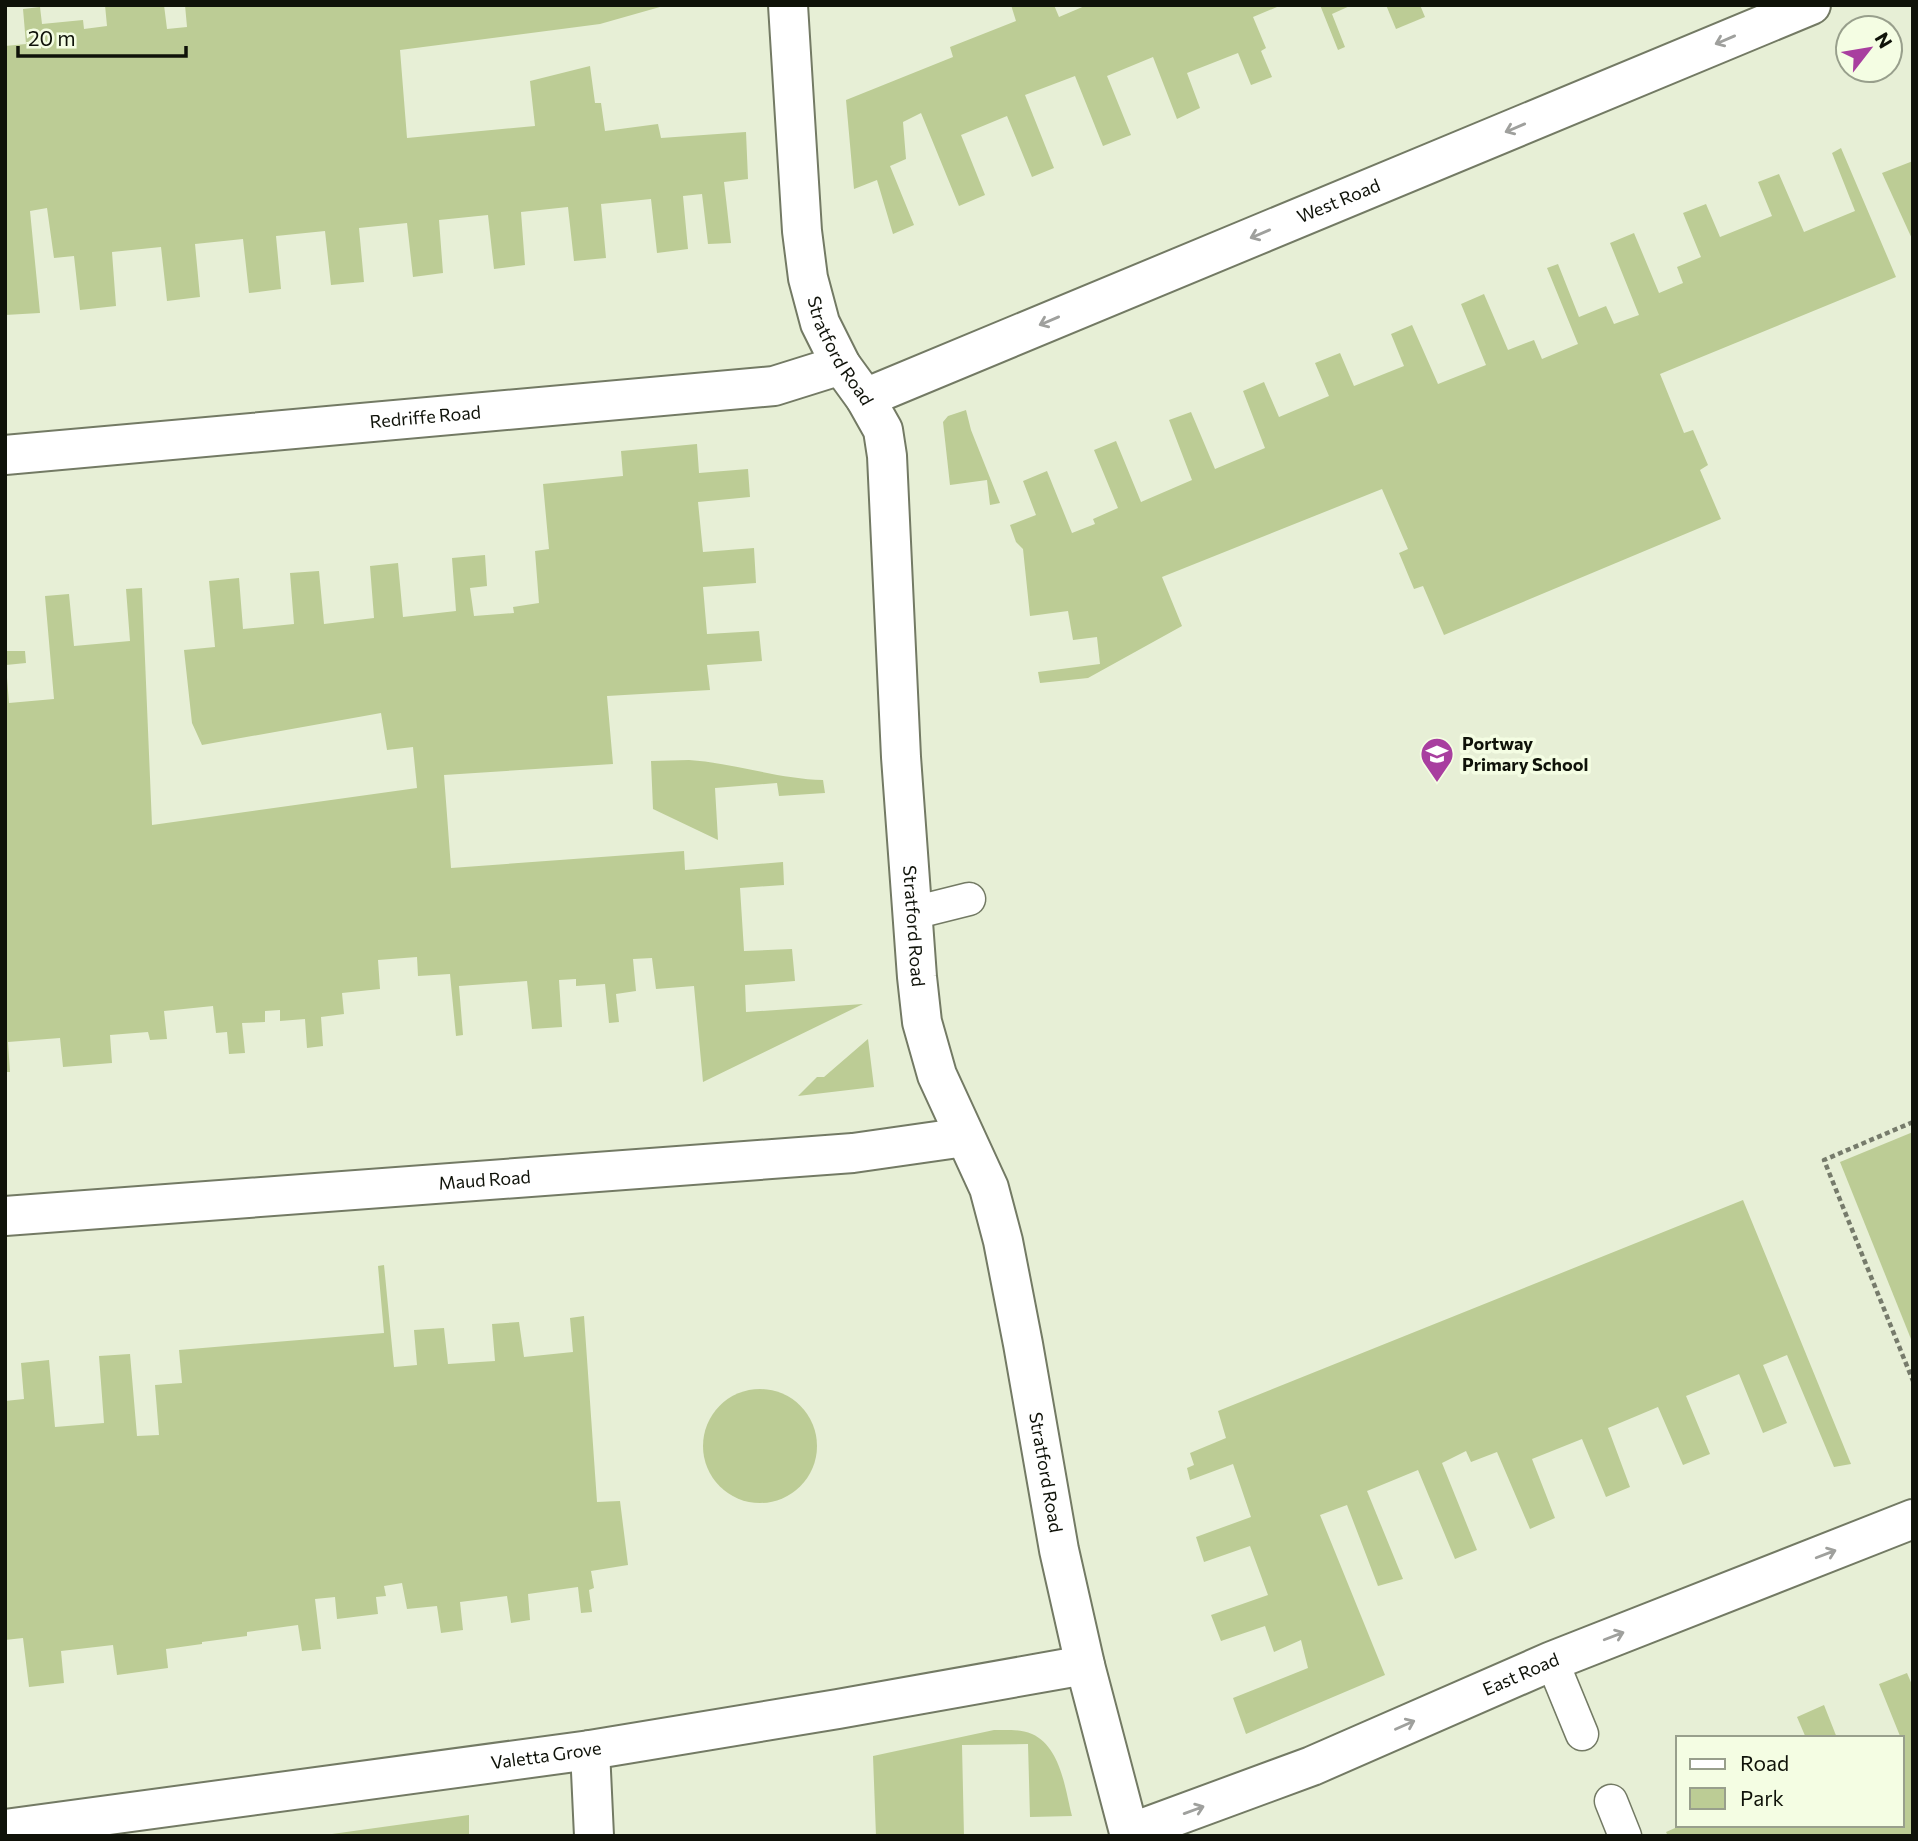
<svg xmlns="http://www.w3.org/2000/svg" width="1918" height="1841" font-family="Commissioner,sans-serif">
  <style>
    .green { fill: #bccc95 }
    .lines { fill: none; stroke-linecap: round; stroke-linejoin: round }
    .lane-casing { stroke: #737a64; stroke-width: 35 }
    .street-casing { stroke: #737a64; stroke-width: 42 }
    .path { stroke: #767b6b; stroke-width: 4.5; stroke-dasharray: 5 3.5; stroke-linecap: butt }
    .lane { stroke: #fff; stroke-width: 32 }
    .street { stroke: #fff; stroke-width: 38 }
    .oneway { stroke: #9fa09d }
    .labels { text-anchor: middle; stroke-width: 7; stroke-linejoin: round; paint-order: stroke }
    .street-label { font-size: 18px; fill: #0f1209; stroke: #f4fde3 }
    .poi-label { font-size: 18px; font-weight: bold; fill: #0f1209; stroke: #f4fde3; text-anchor: start }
  </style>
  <rect width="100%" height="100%" fill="#e7efd6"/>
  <g class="green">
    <polygon points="105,5 164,5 167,29 187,27 185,5 667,5 600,24 400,50 407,138 535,126 530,81 590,66 595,103 601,103 605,131 658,124 661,138 746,132 748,179 724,182 731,243 708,244 702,194 683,196 688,249 657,253 651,199 601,204 606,258 574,261 568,207 521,212 525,265 494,269 488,215 439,220 443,273 413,277 407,223 359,228 364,282 331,285 325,231 276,236 281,289 249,293 243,239 195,244 200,297 167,301 161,247 112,252 116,306 80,310 74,256 54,258 47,208 30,211 40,313 5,315 5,46 26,44 23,9 40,7 42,24 83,20 84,29 107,26"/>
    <polygon points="1011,5 1054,5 1059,17 1087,5 1277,5 1277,7 1253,17 1266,48 1261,51 1272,77 1251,85 1238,53 1187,73 1200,108 1177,119 1153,57 1107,76 1131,135 1103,146 1075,76 1025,95 1054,168 1032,177 1007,116 961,135 985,195 959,206 921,113 903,122 906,159 890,166 914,225 893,234 877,180 854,189 846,100 953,57 950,47 1016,21"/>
    <polygon points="1320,5 1352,5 1332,14 1345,47 1338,50"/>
    <polygon points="1386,5 1420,5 1425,17 1396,29"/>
    <polygon points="1841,148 1896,277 1660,374 1684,433 1693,430 1708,465 1700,470 1721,519 1444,635 1423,586 1414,589 1399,553 1408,549 1382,489 1162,577 1182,626 1088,678 1040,683 1038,672 1100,664 1097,637 1073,640 1068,611 1030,616 1023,549 1016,542 1010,525 1036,515 1023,481 1047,471 1072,533 1095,524 1093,519 1118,508 1094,450 1116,441 1141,502 1192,480 1169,420 1191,412 1215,469 1265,448 1243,391 1264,382 1279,417 1329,396 1315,363 1340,353 1354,386 1404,366 1391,334 1412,325 1438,384 1486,365 1461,304 1484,294 1508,350 1534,340 1542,359 1578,344 1547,268 1558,264 1579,317 1606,306 1614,324 1639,315 1610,243 1634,233 1659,293 1683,283 1677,267 1701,257 1683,213 1706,204 1720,237 1772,216 1758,182 1779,174 1804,232 1855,211 1832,153"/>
    <polygon points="1913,161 1913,241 1882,173"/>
    <polygon points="966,410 971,430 1000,503 990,505 987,480 950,485 943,422 948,416"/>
    <polygon points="697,444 699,473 748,469 750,497 698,502 703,552 754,548 756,583 703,587 707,634 759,631 762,661 707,665 710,690 607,696 613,764 444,775 451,868 684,851 685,870 783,862 784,885 740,888 744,951 792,949 795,981 745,985 746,1012 863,1004 703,1082 694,986 656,989 652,958 633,959 636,991 616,994 619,1022 609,1023 605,984 576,986 576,979 559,980 562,1027 532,1029 527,981 459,986 463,1035 456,1036 450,974 418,976 417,957 378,960 380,989 342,993 344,1014 321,1017 323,1046 307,1048 305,1019 280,1021 280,1010 265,1011 265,1022 242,1023 245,1053 229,1054 227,1032 216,1033 213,1006 164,1011 167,1039 150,1040 148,1032 110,1035 112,1063 63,1067 60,1038 8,1042 10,1072 5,1072 5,651 25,651 26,663 6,665 9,703 54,699 45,596 69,594 74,646 130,641 126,589 142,588 152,825 417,788 413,747 387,750 381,713 202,745 192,723 184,650 215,647 209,581 239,578 243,629 294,624 290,573 319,571 324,624 374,618 370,566 398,563 403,617 456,611 452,558 485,555 487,586 470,588 474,616 514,613 513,607 539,603 535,551 549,549 543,484 623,476 621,451"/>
    <path d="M689,760C734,763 778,779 823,780L825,793L779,796L777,783L715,788L718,840L653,809L651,761Z"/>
    <polygon points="868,1039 874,1087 798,1096 817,1077 824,1077"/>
    <polygon points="1913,1132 1913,1344 1840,1162"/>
    <polygon points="1743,1200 1851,1464 1834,1467 1787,1355 1763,1365 1787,1423 1763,1433 1739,1374 1686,1396 1710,1454 1683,1465 1658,1407 1608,1428 1630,1487 1606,1497 1582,1439 1532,1459 1555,1518 1530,1529 1497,1452 1471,1462 1466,1451 1442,1463 1477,1550 1455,1559 1418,1470 1367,1491 1403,1579 1378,1586 1347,1505 1320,1515 1385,1675 1246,1734 1233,1698 1308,1668 1301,1640 1274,1652 1265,1626 1221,1641 1211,1615 1268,1595 1250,1546 1204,1562 1196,1537 1251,1517 1233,1464 1190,1480 1187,1468 1194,1465 1190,1453 1226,1438 1218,1411"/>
    <polygon points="384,1265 394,1367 417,1365 414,1330 444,1328 448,1364 495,1361 492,1324 519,1322 524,1357 573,1352 570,1318 584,1316 597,1502 620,1501 628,1565 591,1571 594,1588 589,1590 592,1612 581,1613 578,1587 528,1594 530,1620 511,1623 507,1596 460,1602 463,1630 441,1633 437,1606 407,1609 402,1583 384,1586 386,1596 376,1597 378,1614 337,1619 335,1597 315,1599 321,1649 302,1651 298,1625 247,1632 247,1636 202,1642 202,1644 166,1649 168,1668 117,1675 113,1645 61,1651 64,1683 29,1687 23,1638 5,1640 5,1401 24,1399 21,1363 49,1360 55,1427 104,1423 99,1356 130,1354 137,1436 159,1435 155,1385 182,1383 179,1350 384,1333 378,1266"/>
    <circle cx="760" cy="1446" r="57"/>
    <polygon points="1907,1673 1913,1687 1913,1836 1668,1836 1666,1832 1682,1825 1902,1825 1902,1738 1897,1738 1900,1736 1879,1684"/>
    <polygon points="1824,1705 1837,1738 1806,1738 1797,1717"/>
    <path d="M994,1730C1006,1730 1020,1729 1032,1734C1061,1747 1065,1789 1072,1816L1030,1817L1028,1744L962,1745L964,1836H876L873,1756Z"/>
    <polygon points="469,1815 469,1836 332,1836 332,1834"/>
  </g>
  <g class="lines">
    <defs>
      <g id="lane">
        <polyline points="913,913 969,899"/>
        <polyline points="1552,1661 1582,1734"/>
        <polyline points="1611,1801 1625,1836"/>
      </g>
      <g id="street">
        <path id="s1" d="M788,5L802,231L808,278L820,323L841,365L865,398L883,430L887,456L901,757L917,977L922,1022L937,1075L989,1188L1003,1241L1023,1344L1059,1550L1085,1665L1130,1836"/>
        <path id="s2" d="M865,398L1811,5"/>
        <path id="s3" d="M5,455L774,386L841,365"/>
        <path id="s4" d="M5,1216L853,1153L965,1137"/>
        <polyline points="590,1750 594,1836"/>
        <path id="s5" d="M5,1829L590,1750L838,1709L1085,1665"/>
        <path id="s6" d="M1130,1833L1312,1766L1552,1661L1913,1519"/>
      </g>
    </defs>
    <use href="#lane" class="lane-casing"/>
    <use href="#street" class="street-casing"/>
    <polyline class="path" points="1913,1122 1824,1160 1913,1381"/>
    <use href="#lane" class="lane"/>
    <use href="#street" class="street"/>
  </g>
  <defs><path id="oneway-shaft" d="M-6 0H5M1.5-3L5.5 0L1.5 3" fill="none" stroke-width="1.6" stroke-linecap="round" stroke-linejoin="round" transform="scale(1.75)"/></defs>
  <g class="oneway">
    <use href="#oneway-shaft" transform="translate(1725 40) rotate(157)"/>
    <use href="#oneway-shaft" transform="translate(1515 128) rotate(157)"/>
    <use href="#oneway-shaft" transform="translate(1260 234) rotate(157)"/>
    <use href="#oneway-shaft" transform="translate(1049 321) rotate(157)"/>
    <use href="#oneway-shaft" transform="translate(1826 1554) rotate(-21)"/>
    <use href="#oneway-shaft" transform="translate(1614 1636) rotate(-21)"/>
    <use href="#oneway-shaft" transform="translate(1405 1725) rotate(-24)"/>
    <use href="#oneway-shaft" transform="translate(1194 1810) rotate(-20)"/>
  </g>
  <defs>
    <symbol id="school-pin" viewBox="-11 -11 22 30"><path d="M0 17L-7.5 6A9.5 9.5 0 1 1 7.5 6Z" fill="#a83e9f" stroke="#f4fde3"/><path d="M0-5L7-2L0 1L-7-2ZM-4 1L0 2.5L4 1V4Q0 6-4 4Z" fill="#fff"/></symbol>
  </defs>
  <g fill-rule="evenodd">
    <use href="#school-pin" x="1418" y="735" width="38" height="52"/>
  </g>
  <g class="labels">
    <g class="street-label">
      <text dy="6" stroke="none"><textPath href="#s2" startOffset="513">West Road</textPath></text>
      <text dy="6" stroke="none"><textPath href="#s1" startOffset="354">Stratford Road</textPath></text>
      <text dy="6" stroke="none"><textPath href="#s3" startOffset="422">Redriffe Road</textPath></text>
      <text dy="6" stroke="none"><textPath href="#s1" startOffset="942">Stratford Road</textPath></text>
      <text dy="6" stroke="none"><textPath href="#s4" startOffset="481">Maud Road</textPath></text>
      <text dy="6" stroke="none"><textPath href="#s1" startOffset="1508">Stratford Road</textPath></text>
      <text dy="6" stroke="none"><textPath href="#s6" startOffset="422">East Road</textPath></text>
      <text dy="6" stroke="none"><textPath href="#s5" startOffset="546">Valetta Grove</textPath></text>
    </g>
    <g class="poi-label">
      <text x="1462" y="750">Portway<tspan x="1462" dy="21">Primary School</tspan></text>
    </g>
  </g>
  <rect width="1918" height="1841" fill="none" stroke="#0f1209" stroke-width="14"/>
  <rect x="1676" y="1736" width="228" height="91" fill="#f4fde3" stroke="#989f8c" stroke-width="2"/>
  <rect x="1690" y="1759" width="35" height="10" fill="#ffffff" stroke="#989f8c" stroke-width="2"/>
  <text x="1740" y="1771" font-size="21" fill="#0f1209">Road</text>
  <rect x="1690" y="1788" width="35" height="21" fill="#bccc95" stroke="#989f8c" stroke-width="2"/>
  <text x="1740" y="1806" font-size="21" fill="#0f1209">Park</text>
  <g transform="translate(1869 49) rotate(59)"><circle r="33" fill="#f4fde3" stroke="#989f8c" stroke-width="2"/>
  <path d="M0-5L12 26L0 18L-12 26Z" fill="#a83e9f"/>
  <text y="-10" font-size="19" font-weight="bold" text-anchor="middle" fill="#0f1209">N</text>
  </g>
  <path d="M18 46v10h168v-10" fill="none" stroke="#0f1209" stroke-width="3.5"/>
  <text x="28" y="46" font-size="21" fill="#0f1209" stroke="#f4fde3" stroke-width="5" paint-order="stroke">20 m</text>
</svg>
